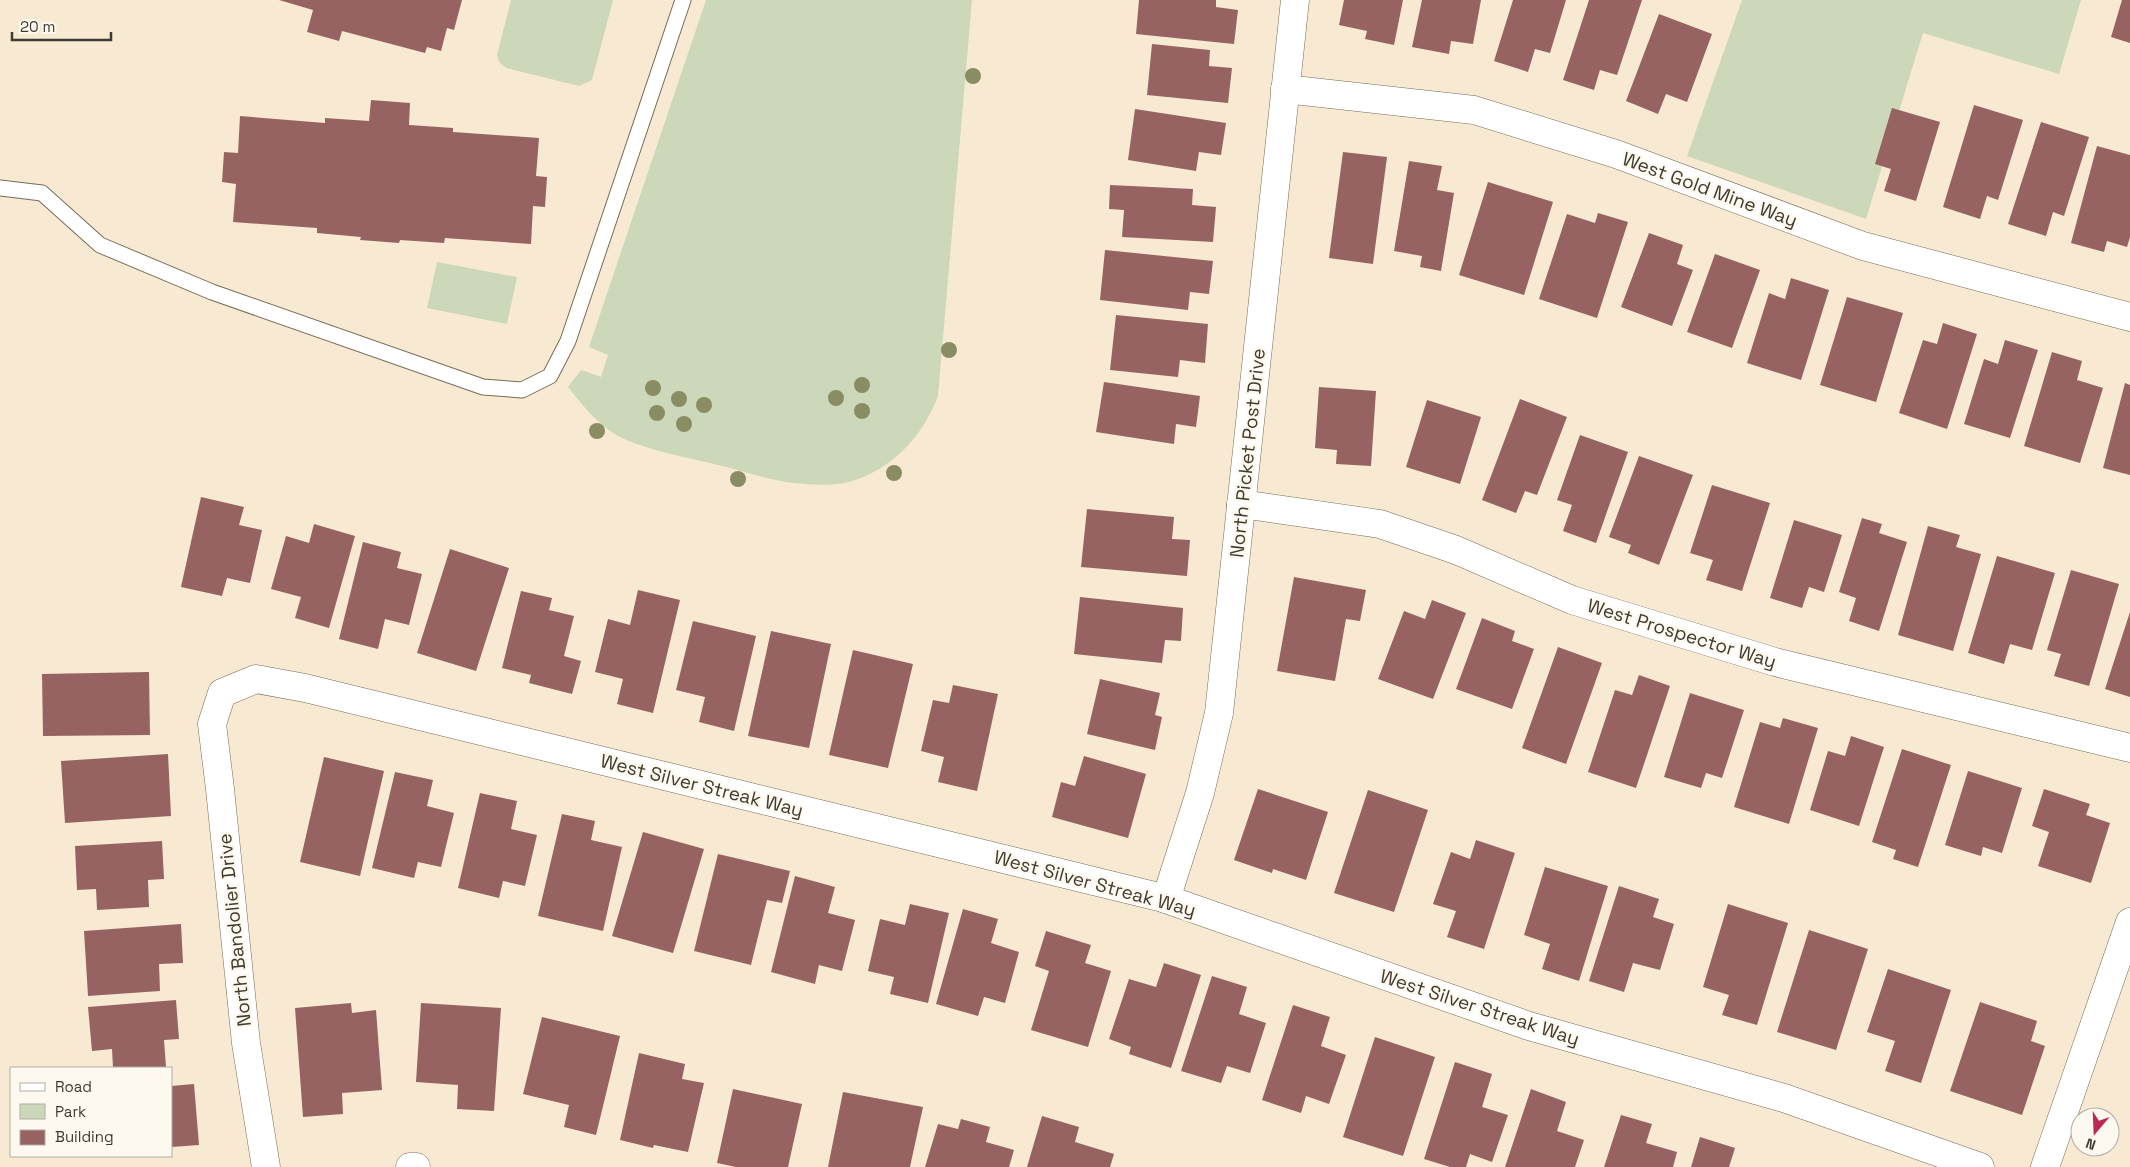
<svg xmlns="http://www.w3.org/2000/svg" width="2130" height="1167" font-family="'Space Grotesk',sans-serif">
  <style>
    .green { fill: #ccd8b9 }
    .building { fill: #966362 }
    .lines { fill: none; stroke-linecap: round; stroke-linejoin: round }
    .service-casing { stroke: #776c56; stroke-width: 17 }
    .minor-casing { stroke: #776c56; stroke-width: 29 }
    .service { stroke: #fff; stroke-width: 15 }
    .minor { stroke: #fff; stroke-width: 28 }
    .tree { fill: #8a8c63 }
    .labels { text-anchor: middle; stroke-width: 5; stroke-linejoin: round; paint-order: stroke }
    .street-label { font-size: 19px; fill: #403b31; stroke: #fef9ef }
  </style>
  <rect width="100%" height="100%" fill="#f8ead2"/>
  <g class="green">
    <polygon points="511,0 613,0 592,80 579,86 506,68 499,62 497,55"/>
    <path d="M706,0H972L938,396C923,436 892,470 849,482C830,487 804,484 785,482C762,478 740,470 718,465C687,457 636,449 610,431C593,419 581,403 568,387L581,370L601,377L608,355L589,347Z"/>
    <polygon points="1742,0 2081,0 2059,74 1923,33 1866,219 1687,156"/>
    <polygon points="437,262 517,277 507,324 427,308"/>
  </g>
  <g class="building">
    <polygon points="279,0 462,0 454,30 447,28 441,51 427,47 425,53 342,31 339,41 307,32 313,10"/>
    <polygon points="1139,0 1216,0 1216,7 1238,10 1234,44 1136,34"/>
    <polygon points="1344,0 1403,0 1394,45 1365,39 1367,31 1339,25"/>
    <polygon points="1422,0 1481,0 1473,44 1451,41 1449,54 1412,47"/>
    <polygon points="1513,0 1566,0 1550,53 1535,49 1528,72 1494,61"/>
    <polygon points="1589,0 1642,0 1617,75 1600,70 1594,90 1563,80"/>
    <polygon points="2122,0 2130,0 2130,43 2111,37"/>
    <polygon points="1659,14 1712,34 1687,102 1666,94 1658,114 1626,101"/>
    <polygon points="1152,44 1210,50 1209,66 1232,68 1228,103 1147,95"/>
    <polygon points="371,100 410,103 409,125 453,128 453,132 539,138 536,176 547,177 545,207 533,206 531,244 445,238 444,243 400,240 399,243 360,240 361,237 317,233 317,228 233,222 236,184 222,182 224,152 238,153 240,116 325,123 325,118 369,121"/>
    <polygon points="1974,105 2023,120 1998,200 1987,196 1980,219 1943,207"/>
    <polygon points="1892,108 1940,122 1916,201 1884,191 1891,169 1875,164"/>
    <polygon points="1135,109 1226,123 1221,155 1199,152 1196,171 1128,160"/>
    <polygon points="2041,122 2089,137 2064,216 2053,212 2046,236 2008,224"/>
    <polygon points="2097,146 2130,155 2130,237 2127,247 2107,241 2104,252 2071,243"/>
    <polygon points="1343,152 1387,157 1373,264 1329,258"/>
    <polygon points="1409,161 1442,166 1437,190 1454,193 1441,271 1420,267 1422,256 1394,251"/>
    <polygon points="1488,182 1553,202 1524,295 1459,275"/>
    <polygon points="1110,185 1193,189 1192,205 1216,207 1213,242 1122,237 1124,210 1109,209"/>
    <polygon points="1598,213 1628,222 1597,318 1539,299 1567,214 1595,223"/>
    <polygon points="1649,233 1683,245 1677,264 1693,270 1672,326 1621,307"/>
    <polygon points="1105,250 1213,261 1209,294 1190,292 1188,310 1100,300"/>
    <polygon points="1715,254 1760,270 1732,348 1687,332"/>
    <polygon points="1791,278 1829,290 1801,380 1747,363 1769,293 1785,299"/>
    <polygon points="1847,297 1903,313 1876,402 1820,385"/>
    <polygon points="1116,315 1208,324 1205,363 1180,360 1178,377 1110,370"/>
    <polygon points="1943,323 1977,334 1947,429 1899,413 1923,340 1937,344"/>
    <polygon points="2005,340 2038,350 2010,438 1964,424 1984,359 1998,364"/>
    <polygon points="2052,352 2082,361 2077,380 2103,388 2080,463 2024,446"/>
    <polygon points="1104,382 1200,396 1196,427 1176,424 1174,444 1096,432"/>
    <polygon points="2125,383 2130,385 2130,475 2103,468"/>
    <polygon points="1319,387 1376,391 1371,466 1336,464 1337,450 1315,448"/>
    <polygon points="1520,399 1567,417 1537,495 1525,491 1516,513 1482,500"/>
    <polygon points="1427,400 1481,417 1460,484 1406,467"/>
    <polygon points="1580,435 1628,452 1596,543 1563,531 1572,505 1557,500"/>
    <polygon points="1639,456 1693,475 1659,565 1628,553 1631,545 1609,537"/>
    <polygon points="1712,485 1770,503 1742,591 1706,580 1713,560 1690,553"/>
    <polygon points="201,497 244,507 239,525 262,530 250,583 227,578 222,596 181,587"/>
    <polygon points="1087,509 1174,517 1172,539 1190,540 1187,576 1081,567"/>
    <polygon points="1862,518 1882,524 1879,533 1907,542 1879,631 1849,621 1856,598 1839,592"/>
    <polygon points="1794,520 1842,535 1824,592 1809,587 1802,608 1770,598"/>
    <polygon points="314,524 355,536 329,628 295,618 301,597 271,589 286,536 309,543"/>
    <polygon points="1928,526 1960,535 1956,547 1981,554 1953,651 1898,635"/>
    <polygon points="363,542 401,552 397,568 422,574 409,625 385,619 378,649 339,639"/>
    <polygon points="450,549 509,568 476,671 417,653"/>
    <polygon points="1997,556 2055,573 2032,650 2010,644 2004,664 1968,653"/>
    <polygon points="2071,570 2119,584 2089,686 2054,676 2061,654 2047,650"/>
    <polygon points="1294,577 1366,590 1360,621 1346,619 1335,681 1277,671"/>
    <polygon points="638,590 680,600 653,713 617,704 623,679 595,672 608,619 630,625"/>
    <polygon points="521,591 552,598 549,610 574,616 564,656 581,661 572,694 529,683 531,675 502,668"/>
    <polygon points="1080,597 1183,608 1181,641 1165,640 1162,663 1074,654"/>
    <polygon points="1432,600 1466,613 1433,699 1378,679 1404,611 1425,619"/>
    <polygon points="2130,612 2130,697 2105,689"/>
    <polygon points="1482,618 1515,631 1512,641 1534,649 1512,709 1456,689"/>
    <polygon points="693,621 756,636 734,731 699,722 705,697 676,690"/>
    <polygon points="771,631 831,644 809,748 748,736"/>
    <polygon points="1558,647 1602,663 1566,764 1522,748"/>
    <polygon points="853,650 913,664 888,768 829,755"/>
    <polygon points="149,672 150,735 43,736 42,674"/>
    <polygon points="1639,675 1670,686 1636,788 1588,772 1615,690 1632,695"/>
    <polygon points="1100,679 1160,693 1155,715 1162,717 1155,750 1087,734"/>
    <polygon points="953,685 998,694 977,791 938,782 944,757 921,751 933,700 949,703"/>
    <polygon points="1690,693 1744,710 1722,778 1706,773 1701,788 1664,777"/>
    <polygon points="1783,718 1818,728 1789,824 1734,807 1760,722 1780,728"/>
    <polygon points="1851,736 1884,747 1859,826 1810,810 1828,751 1845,756"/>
    <polygon points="1902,749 1951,765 1918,867 1893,859 1896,850 1872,842"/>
    <polygon points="168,754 171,816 65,823 61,761"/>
    <polygon points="1084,756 1146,774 1128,838 1052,817 1061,782 1075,786"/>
    <polygon points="324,757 384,771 360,876 300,862"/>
    <polygon points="1968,771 2022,788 2002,853 1983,847 1981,856 1945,845"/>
    <polygon points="395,772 433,780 427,806 454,813 441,867 418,862 414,878 372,868"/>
    <polygon points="1258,789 1328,812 1306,880 1273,869 1272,873 1234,860"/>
    <polygon points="2044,789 2090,804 2086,815 2110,823 2091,883 2038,866 2049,832 2032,826"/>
    <polygon points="1368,790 1428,810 1394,912 1334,893"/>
    <polygon points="480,793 517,801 511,829 537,835 525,886 503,881 499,898 458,888"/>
    <polygon points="562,814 595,821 591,840 622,847 603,931 538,916"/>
    <polygon points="643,832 704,849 673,953 612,936"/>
    <polygon points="1476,840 1515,853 1484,949 1447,937 1456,911 1433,904 1451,852 1470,859"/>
    <polygon points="162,841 164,879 148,880 149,907 97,910 96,889 77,890 75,846"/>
    <polygon points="718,854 790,871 782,903 767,900 751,965 694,951"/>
    <polygon points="1545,867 1608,886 1579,981 1542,969 1550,944 1524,935"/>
    <polygon points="795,876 835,887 828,913 855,920 842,971 819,965 815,984 771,972"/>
    <polygon points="1619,886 1659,899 1653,917 1674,924 1660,970 1633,963 1624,992 1589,981"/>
    <polygon points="910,904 949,913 928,1003 890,994 894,977 868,971 880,919 905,925"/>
    <polygon points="1728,904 1788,923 1757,1025 1722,1015 1729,995 1703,987"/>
    <polygon points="963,909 998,919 991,943 1019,952 1005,1003 984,997 978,1016 936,1004"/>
    <polygon points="181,924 183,963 159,964 160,991 88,996 84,931"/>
    <polygon points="1809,930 1868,949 1836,1050 1777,1032"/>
    <polygon points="1046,931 1091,945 1085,963 1111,971 1088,1047 1031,1030 1049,971 1035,966"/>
    <polygon points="1164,963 1201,975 1171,1068 1129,1054 1131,1047 1109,1039 1129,979 1156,987"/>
    <polygon points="1888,969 1951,990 1921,1083 1885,1071 1895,1041 1867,1032"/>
    <polygon points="1212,976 1247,987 1239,1014 1266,1023 1250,1073 1227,1066 1221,1083 1181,1071"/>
    <polygon points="176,1000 179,1039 164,1040 166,1067 113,1068 112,1049 92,1051 88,1007"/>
    <polygon points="1980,1002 2037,1021 2031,1041 2045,1046 2022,1115 1950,1091"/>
    <polygon points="351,1003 352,1013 376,1010 382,1090 342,1093 343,1114 303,1117 295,1008"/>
    <polygon points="421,1003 501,1008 494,1111 457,1109 458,1085 416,1082"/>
    <polygon points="1293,1005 1330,1017 1321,1046 1346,1055 1329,1104 1306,1096 1301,1113 1262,1100"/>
    <polygon points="542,1017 620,1036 596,1135 564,1127 569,1105 523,1094"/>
    <polygon points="1375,1037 1435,1057 1403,1156 1343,1137"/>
    <polygon points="639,1053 685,1064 682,1079 704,1083 688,1152 654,1145 653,1148 620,1140"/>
    <polygon points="1455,1062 1492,1074 1482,1107 1508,1115 1492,1162 1470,1154 1466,1167 1450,1167 1424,1159"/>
    <polygon points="194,1084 199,1145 171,1147 171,1086"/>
    <polygon points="733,1089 802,1104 788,1167 736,1167 717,1163"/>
    <polygon points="1531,1089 1566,1102 1557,1131 1584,1140 1575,1167 1505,1167"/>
    <polygon points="843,1092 923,1107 910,1167 828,1167"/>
    <polygon points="1621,1115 1652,1124 1646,1143 1677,1152 1673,1167 1604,1167"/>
    <polygon points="1042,1116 1079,1127 1075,1142 1114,1154 1110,1167 1027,1167"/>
    <polygon points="961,1119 990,1127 986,1142 1014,1150 1009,1167 925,1167 938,1124 958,1129"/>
    <polygon points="1700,1137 1735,1148 1729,1167 1691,1167"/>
  </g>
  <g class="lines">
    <defs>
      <polyline id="service" points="0,188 42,193 100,245 212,292 483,387 522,390 550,376 568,341 683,0"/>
      <g id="minor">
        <polyline points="1285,89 1474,110 1616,154 1863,246 2130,317"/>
        <polyline points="1241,504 1380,524 1456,550 1572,600 1775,662 2130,748"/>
        <polyline points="1166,899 1200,793 1219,713 1295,0"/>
        <polyline points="266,1167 246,1043 220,789 212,724 222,693 256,679 305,688 1163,898 1529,1026 1784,1098 1980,1167"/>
        <polyline points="410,1167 416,1167"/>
        <polyline points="2045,1167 2130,922"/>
      </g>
    </defs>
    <use href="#service" class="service-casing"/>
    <use href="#minor" class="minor-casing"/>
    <use href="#service" class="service"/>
    <use href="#minor" class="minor"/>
  </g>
  <g class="tree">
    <circle cx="973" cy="76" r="8"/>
    <circle cx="949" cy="350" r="8"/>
    <circle cx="862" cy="385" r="8"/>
    <circle cx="653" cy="388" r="8"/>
    <circle cx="836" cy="398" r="8"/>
    <circle cx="679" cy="399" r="8"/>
    <circle cx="704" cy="405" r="8"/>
    <circle cx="862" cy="411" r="8"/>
    <circle cx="657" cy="413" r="8"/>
    <circle cx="684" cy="424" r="8"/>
    <circle cx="597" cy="431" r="8"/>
    <circle cx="894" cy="473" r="8"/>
    <circle cx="738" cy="479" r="8"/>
  </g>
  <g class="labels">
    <g class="street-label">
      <text transform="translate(1710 189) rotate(20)" y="7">West Gold Mine Way</text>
      <text transform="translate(1247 453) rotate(-84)" y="7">North Picket Post Drive</text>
      <text transform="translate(1682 633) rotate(17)" y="7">West Prospector Way</text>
      <text transform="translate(702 785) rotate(14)" y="7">West Silver Streak Way</text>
      <text transform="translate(1095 883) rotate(15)" y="7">West Silver Streak Way</text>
      <text transform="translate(234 930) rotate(-96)" y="7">North Bandolier Drive</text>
      <text transform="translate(1480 1007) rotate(18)" y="7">West Silver Streak Way</text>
    </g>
  </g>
  <rect x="10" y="1067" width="162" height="90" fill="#fef9ef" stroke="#b2ada3"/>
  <rect x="20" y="1083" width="25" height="8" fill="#ffffff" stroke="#b2ada3"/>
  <text x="55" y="1092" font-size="15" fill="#403b31">Road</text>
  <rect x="20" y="1104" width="25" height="15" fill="#ccd8b9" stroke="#b2ada3"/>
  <text x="55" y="1117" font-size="15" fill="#403b31">Park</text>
  <rect x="20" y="1130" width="25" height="15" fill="#966362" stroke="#b2ada3"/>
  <text x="55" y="1142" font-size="15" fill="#403b31">Building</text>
  <g transform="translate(2095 1132) rotate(199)"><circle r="24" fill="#fef9ef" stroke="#b2ada3"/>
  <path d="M0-4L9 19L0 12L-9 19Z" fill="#b92a56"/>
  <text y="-8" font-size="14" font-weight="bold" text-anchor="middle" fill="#403b31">N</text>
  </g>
  <path d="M12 32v8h99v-8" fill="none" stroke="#403b31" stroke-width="2.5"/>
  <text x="20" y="32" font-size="15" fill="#403b31" stroke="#fef9ef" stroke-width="4" paint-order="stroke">20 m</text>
</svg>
